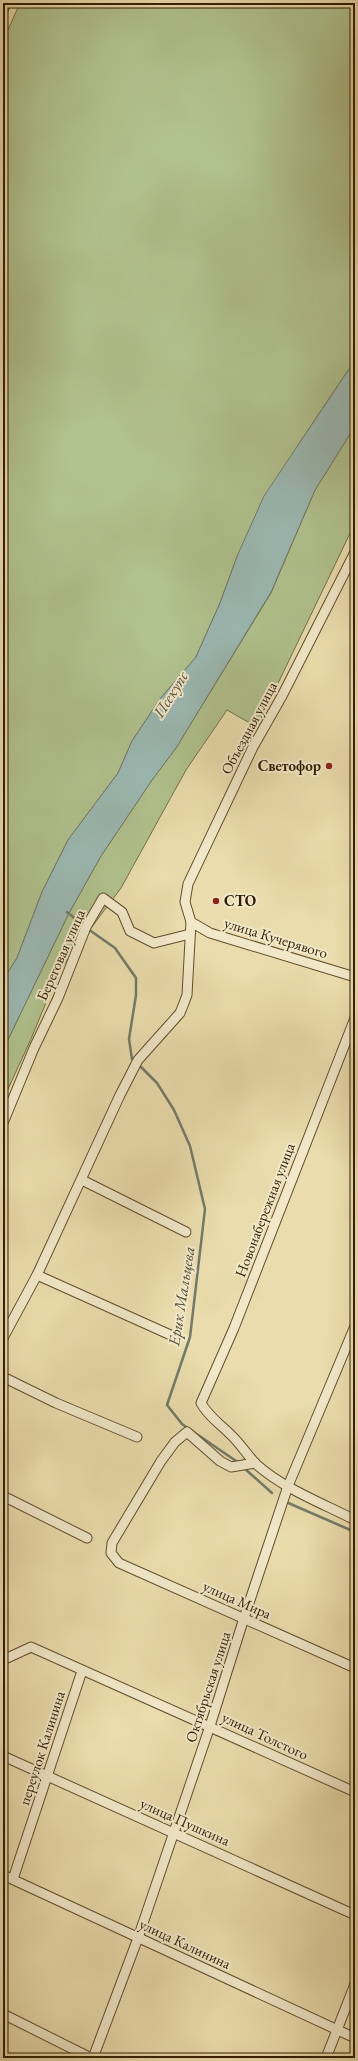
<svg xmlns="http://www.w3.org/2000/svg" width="358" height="2061" font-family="'EB Garamond',serif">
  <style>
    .green { fill: #b0c28e; stroke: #727047 }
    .water { fill: #9bb9b3; stroke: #717b6b }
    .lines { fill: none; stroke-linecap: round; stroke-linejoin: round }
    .stream { stroke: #717b6b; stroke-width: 2.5 }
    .minor-casing { stroke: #614d2b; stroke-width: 11 }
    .minor { stroke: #f1e8c9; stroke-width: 9 }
    .poi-dot { fill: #8f2418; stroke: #f1e8c9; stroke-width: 1.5 }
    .labels { text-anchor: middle; stroke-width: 4; stroke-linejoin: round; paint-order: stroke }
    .street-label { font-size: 15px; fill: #331d00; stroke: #f1e8c9 }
    .poi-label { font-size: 15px; font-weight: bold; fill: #331d00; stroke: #f1e8c9; text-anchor: end }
    .water-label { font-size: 16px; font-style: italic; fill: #524c36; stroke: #f1e8c9 }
  </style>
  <rect width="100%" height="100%" fill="#eadcac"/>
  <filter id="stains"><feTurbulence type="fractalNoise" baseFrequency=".005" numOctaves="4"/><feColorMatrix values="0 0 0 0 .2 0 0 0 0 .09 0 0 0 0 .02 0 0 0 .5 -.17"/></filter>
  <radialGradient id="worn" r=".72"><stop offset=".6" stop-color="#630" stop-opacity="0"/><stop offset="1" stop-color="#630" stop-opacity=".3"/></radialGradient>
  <g class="green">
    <polygon points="20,3 355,3 355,360 300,442 238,554 220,603 196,657 160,699 132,741 118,773 68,840 42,892 17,958 3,980 3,41"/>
    <polygon points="355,426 355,523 257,727 227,710 186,770 121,888 59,971 31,1039 3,1100 3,1050 69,913 101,856 152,780 176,748 271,593 315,490"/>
  </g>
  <polygon class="water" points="355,360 355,426 315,490 271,592 176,748 152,780 101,856 69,913 3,1050 3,980 17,958 42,892 68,840 118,773 132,741 160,699 196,657 220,603 238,554 264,496"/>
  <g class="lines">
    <g class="stream">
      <polyline points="67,912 84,926"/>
      <polyline points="88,929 115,948 136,978 136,995 129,1039 132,1059"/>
      <polyline points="141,1067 157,1083 174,1110 190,1146 205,1209 190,1337 167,1405 182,1424 239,1463"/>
      <polyline points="244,1468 272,1493"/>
      <polyline points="286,1502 355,1532"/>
    </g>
    <defs>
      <g id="minor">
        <polyline points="3,10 6,3"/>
        <polyline points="191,922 210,933 355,977"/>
        <path d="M355,1018L234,1328L201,1403C208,1416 220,1424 230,1434C240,1443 247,1455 256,1464C284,1489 322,1503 355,1520"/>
        <polyline points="3,1123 34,1048 58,998 86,927 103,898 122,912 130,931 154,943 190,934"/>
        <polyline points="82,1180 186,1232"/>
        <polyline points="37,1275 175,1337"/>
        <polyline points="3,1338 37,1275 120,1095 138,1060 180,1013 184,1003 187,995 191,922 185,902 188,884 253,747 282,696 355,552"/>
        <polyline points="3,1377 56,1403 137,1437"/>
        <polyline points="255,1463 231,1467 220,1461 187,1432 175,1442 161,1461 112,1543 111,1553 119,1563 355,1668"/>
        <polyline points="3,1496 87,1538"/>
        <polyline points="3,1660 31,1647 355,1792"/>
        <polyline points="3,1756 355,1915"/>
        <polyline points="3,1875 355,2038"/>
        <polyline points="13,1879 82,1671"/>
        <polyline points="3,2014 91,2058"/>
        <polyline points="93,2058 138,1938 210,1726 244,1618 288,1486 355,1326"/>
        <polyline points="326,2058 355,1984"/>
      </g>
    </defs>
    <use href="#minor" class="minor-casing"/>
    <use href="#minor" class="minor"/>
  </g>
  <g class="poi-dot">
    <circle cx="329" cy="766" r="4"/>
    <circle cx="216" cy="901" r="4"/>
  </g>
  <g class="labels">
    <g class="street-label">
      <text transform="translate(249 728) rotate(-62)" y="5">Объездная улица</text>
      <text transform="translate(276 938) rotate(17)" y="5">улица Кучерявого</text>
      <text transform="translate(61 955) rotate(-66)" y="5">Береговая улица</text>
      <text transform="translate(265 1210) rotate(-69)" y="5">Новонабережная улица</text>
      <text transform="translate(237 1600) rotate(24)" y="5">улица Мира</text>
      <text transform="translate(208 1687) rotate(-72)" y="5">Октябрьская улица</text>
      <text transform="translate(265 1736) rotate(25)" y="5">улица Толстого</text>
      <text transform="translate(42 1748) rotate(-72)" y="5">переулок Калинина</text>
      <text transform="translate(185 1822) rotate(24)" y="5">улица Пушкина</text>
      <text transform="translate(185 1944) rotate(25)" y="5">улица Калинина</text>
    </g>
    <g class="poi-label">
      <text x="321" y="771">Светофор</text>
      <text x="224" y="906" text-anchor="start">СТО</text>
    </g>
    <g class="water-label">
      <text transform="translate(170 694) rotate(-58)" y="6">Псекупс</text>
      <text transform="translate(181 1296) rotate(-81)" y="6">Ерик Мальцева</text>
    </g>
  </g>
  <rect width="358" height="2061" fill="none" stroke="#eadcac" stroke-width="16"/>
  <rect x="4" y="4" width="350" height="2053" fill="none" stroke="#331d00" stroke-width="2"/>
  <rect x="8" y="8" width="342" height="2045" fill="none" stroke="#331d00"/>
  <rect width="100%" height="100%" filter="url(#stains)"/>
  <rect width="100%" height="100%" fill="url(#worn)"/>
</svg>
